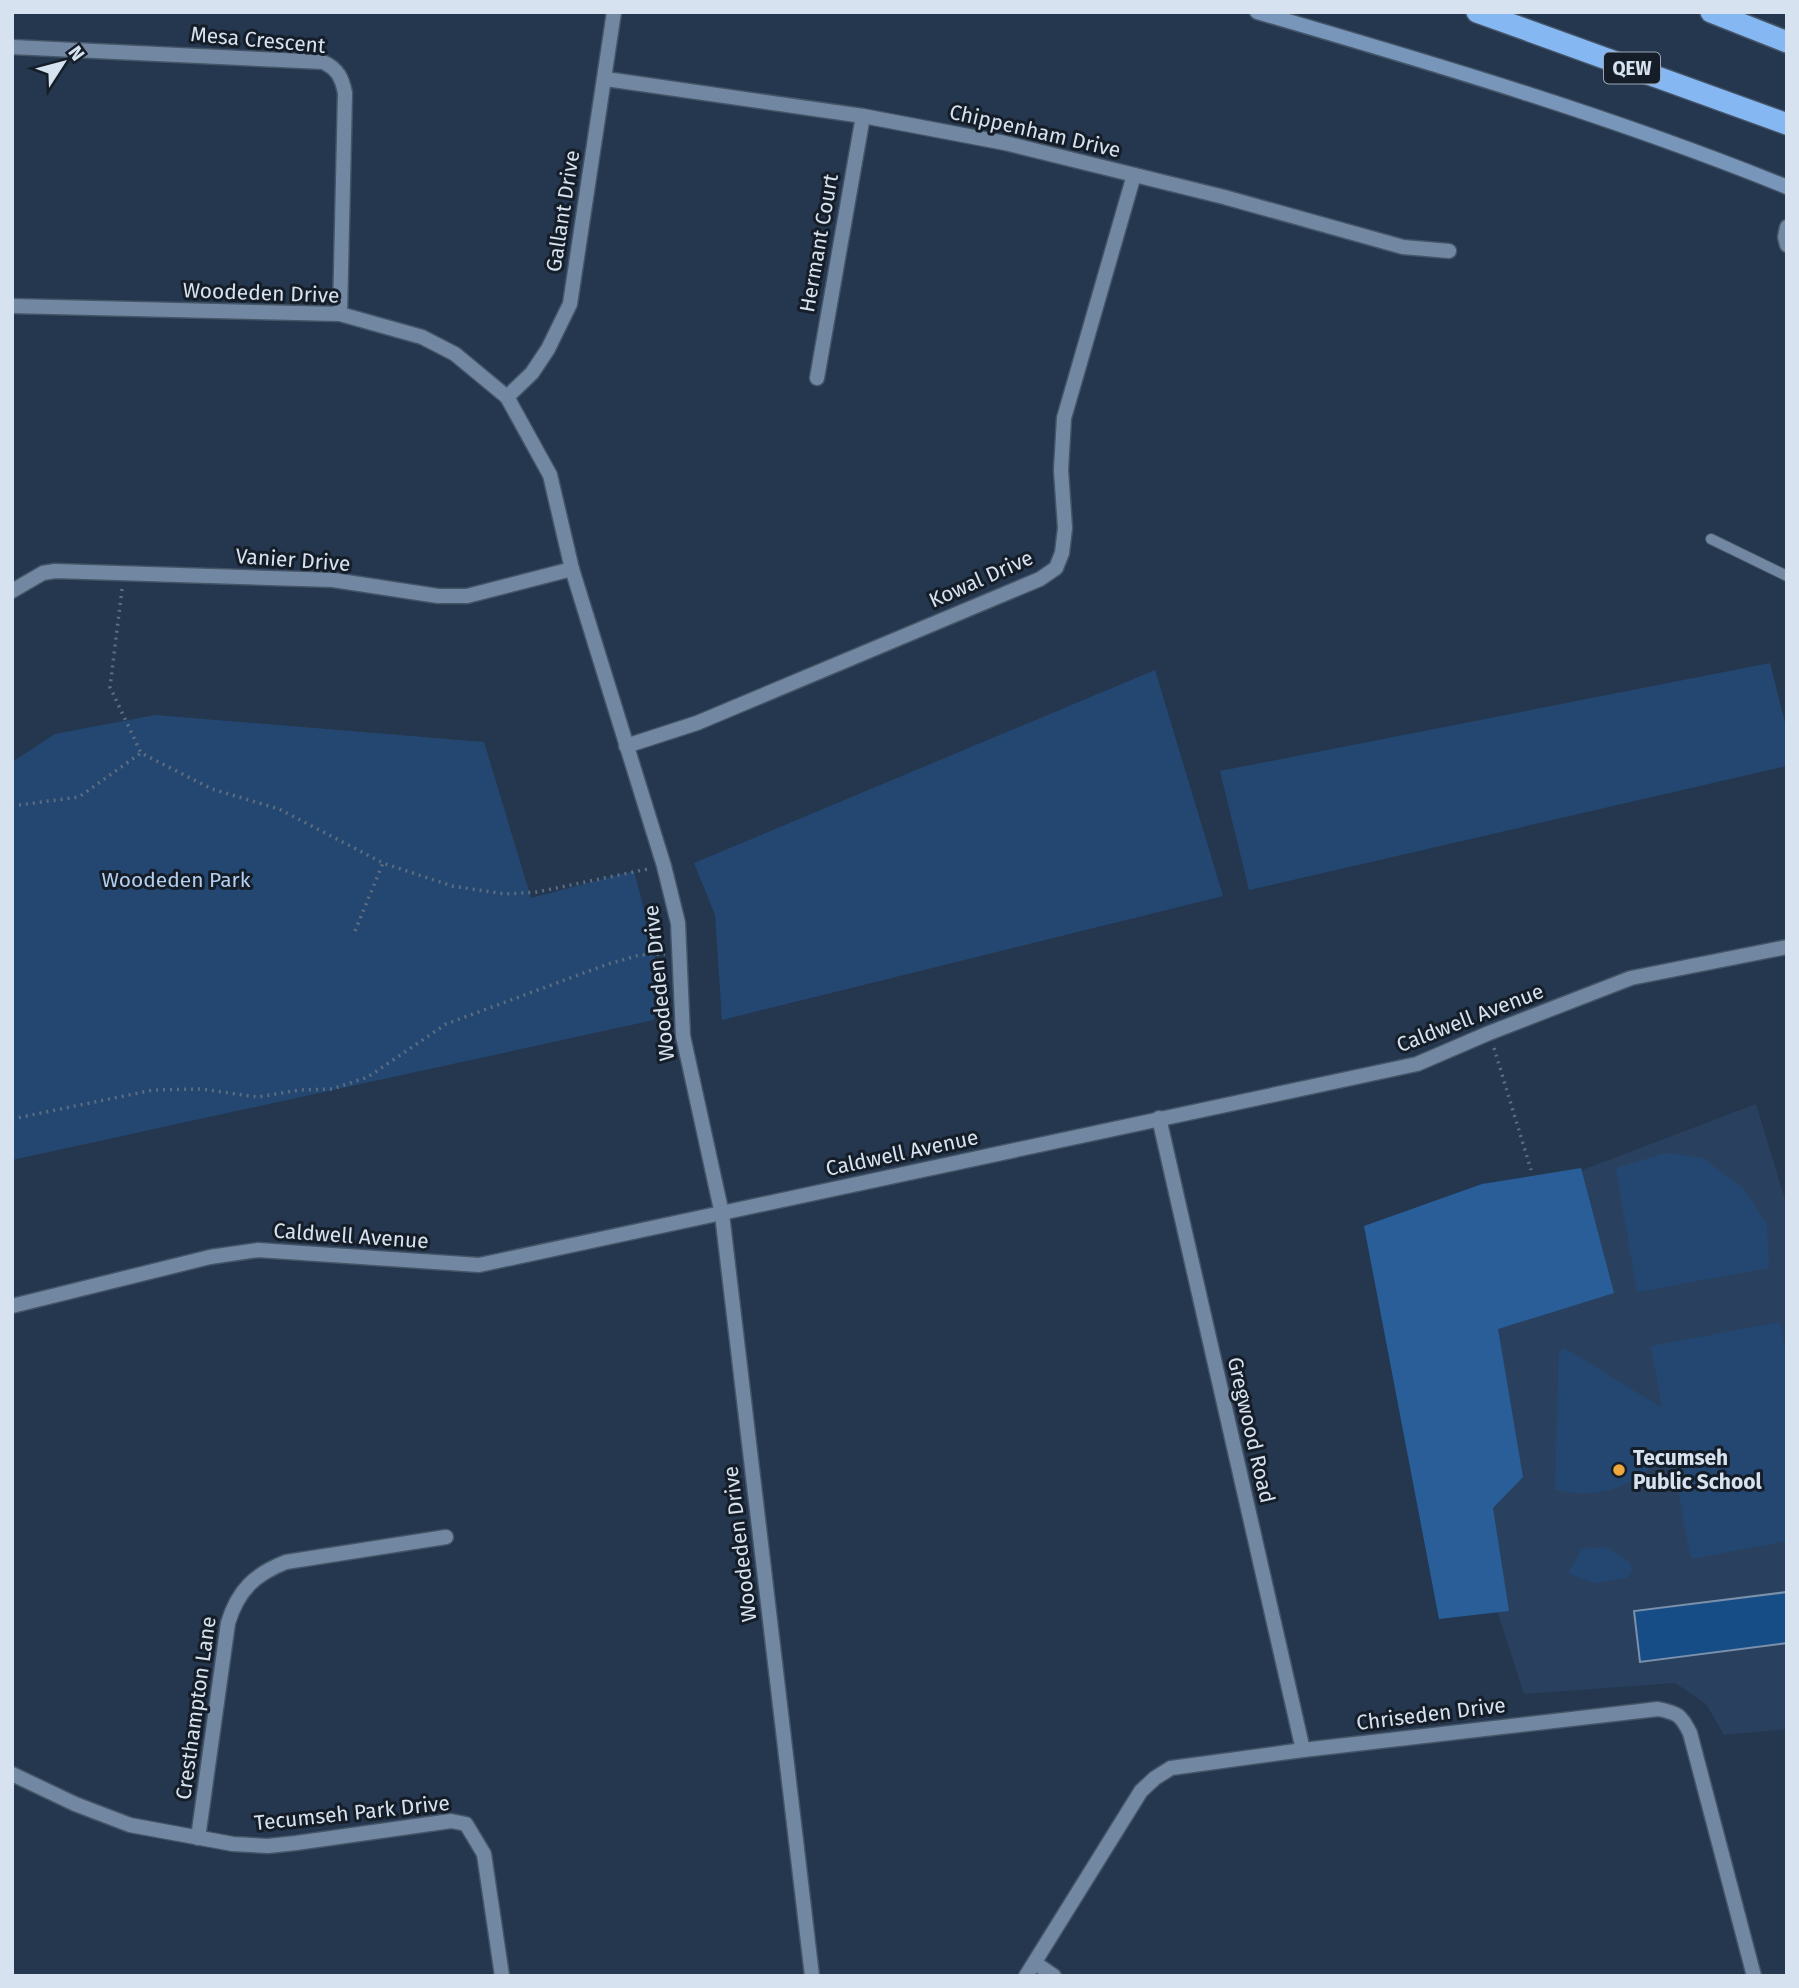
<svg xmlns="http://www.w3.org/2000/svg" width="1799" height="1988" font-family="'Fira Sans',sans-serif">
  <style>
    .built { fill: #29415e }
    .green { fill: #244771 }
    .forest { fill: #295e99 }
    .building { fill: #174d86; stroke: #7a90ab; stroke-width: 2 }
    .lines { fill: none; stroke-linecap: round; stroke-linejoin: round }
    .lane-casing { stroke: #455568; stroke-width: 12 }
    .street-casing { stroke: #455568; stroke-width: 17 }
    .secondary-casing { stroke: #455568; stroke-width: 17 }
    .highway-casing { stroke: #455568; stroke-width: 24 }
    .path { stroke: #5c6d81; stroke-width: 3.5; stroke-dasharray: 2 5; stroke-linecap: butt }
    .lane { stroke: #7288a2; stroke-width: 10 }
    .street { stroke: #7288a2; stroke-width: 14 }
    .secondary { stroke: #7896ba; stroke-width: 14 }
    .highway { stroke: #85b7f3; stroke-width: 21 }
    .poi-dot { fill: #eea83c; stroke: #151e28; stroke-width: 2.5 }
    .labels { text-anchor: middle; stroke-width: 6; stroke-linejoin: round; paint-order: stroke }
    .shield { fill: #151e28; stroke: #9ca7b4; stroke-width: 2 }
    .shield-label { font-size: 19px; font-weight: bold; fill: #d6e2f0 }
    .street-label { font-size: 21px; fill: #d6e2f0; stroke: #151e28 }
    .park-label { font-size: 21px; fill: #b2cef0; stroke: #151e28 }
    .poi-label { font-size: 21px; font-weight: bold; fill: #d6e2f0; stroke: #151e28; text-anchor: start }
  </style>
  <rect width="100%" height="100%" fill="#24374e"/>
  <polygon class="built" points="1756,1104 1787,1206 1787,1729 1724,1735 1706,1704 1675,1683 1524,1694 1383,1257 1540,1186"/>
  <g class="green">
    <polygon points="1770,663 1787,731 1787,766 1249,890 1220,771"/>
    <polygon points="1155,670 1223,896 722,1020 715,915 694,863"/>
    <polygon points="155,715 484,742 531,898 634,871 655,952 654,1020 12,1160 12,762 55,734"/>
    <polygon points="1665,1153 1703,1158 1745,1190 1767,1225 1769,1268 1637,1292 1616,1168"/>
    <path d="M1780,1322L1787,1358V1541L1691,1559L1670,1448C1638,1486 1604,1500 1555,1490L1559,1352L1565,1348L1662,1408L1651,1346Z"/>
    <polygon points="1606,1547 1630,1563 1632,1571 1627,1578 1594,1583 1568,1573 1582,1549"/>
  </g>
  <polygon class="forest" points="1581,1168 1614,1293 1498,1329 1523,1477 1493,1508 1509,1611 1439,1619 1364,1226 1482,1184"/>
  <polygon class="building" points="1787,1592 1787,1643 1640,1662 1634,1611"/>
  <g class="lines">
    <defs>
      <polyline id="lane" points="1711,539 1787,576"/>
      <g id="street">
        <path d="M12,47L323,62C338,69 342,78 345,93L340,314"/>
        <polyline points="606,79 863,116 1005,143 1224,197 1403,247 1449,251"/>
        <polyline points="1787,227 1785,237 1787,245"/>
        <polyline points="12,306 340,314 422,337 455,354 507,397 550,475 572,569 664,866 678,923 683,1036 722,1214 812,1976"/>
        <polyline points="817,378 863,116"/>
        <polyline points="507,397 532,373 548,349 570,304 614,12"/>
        <polyline points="12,591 43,573 55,571 333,580 438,596 467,596 572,569"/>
        <polyline points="626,746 697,723 1040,579 1056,568 1062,553 1065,528 1061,470 1064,418 1134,175"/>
        <polyline points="1159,1118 1303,1750"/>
        <polyline points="12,1306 210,1257 258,1250 479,1265 1417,1064 1489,1033 1631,978 1787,947"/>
        <polyline points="12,1774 75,1804 130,1825 233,1844 268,1846 296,1843 451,1821 466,1824 484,1854 502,1976"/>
        <path d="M198,1838L228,1623C238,1590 255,1574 286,1562L446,1537"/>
        <polyline points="1035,1963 1054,1976"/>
        <path d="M1026,1976L1141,1791L1155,1778L1171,1768L1303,1750L1658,1709C1678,1713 1681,1715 1690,1733L1754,1976"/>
      </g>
      <path id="secondary" d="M1257,12C1436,64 1614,117 1787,187"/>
      <g id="highway">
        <polyline points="1477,12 1787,124"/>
        <polyline points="1711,12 1787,42"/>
      </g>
    </defs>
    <use href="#lane" class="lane-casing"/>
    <use href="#street" class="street-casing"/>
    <use href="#secondary" class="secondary-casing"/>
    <use href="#highway" class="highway-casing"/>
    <g class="path">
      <polyline points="122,589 110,687 141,753 212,789 279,809 383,863 452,886 505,894 537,892 648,869"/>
      <polyline points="12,806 79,797 141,753"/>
      <polyline points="355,931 383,863"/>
      <polyline points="1494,1048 1531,1170"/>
      <polyline points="12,1119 153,1090 201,1089 258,1097 299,1090 332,1089 368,1077 446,1024 608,964 640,955 665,954"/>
    </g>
    <use href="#lane" class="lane"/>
    <use href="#street" class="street"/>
    <use href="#secondary" class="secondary"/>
    <use href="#highway" class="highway"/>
  </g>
  <circle class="poi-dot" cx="1619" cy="1470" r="7"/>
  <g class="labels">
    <rect class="shield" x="1604" y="52.5" width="56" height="31" rx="5"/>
    <g class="shield-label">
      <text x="1632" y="75">QEW</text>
    </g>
    <g class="street-label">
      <text transform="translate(258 40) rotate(5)" y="7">Mesa Crescent</text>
      <text transform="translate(1035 131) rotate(13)" y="7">Chippenham Drive</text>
      <text transform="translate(563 211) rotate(-81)" y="7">Gallant Drive</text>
      <text transform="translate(819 243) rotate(-80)" y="7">Hermant Court</text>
      <text transform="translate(261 293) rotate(2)" y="7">Woodeden Drive</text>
      <text transform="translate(293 560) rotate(4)" y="7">Vanier Drive</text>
      <text transform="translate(981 579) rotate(-24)" y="7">Kowal Drive</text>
      <text transform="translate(659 983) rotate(-96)" y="7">Woodeden Drive</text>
      <text transform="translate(1470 1018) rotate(-21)" y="7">Caldwell Avenue</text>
      <text transform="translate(902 1153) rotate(-12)" y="7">Caldwell Avenue</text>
      <text transform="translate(351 1236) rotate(4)" y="7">Caldwell Avenue</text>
      <text transform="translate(1251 1430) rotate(77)" y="7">Gregwood Road</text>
      <text transform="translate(740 1544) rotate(-97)" y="7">Woodeden Drive</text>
      <text transform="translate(196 1708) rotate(-82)" y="7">Cresthampton Lane</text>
      <text transform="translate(1431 1714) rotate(-7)" y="7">Chriseden Drive</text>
      <text transform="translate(352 1813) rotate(-6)" y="7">Tecumseh Park Drive</text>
    </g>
    <g class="park-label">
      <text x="176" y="887">Woodeden Park</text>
    </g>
    <g class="poi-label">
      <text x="1633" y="1465">Tecumseh<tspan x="1633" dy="24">Public School</tspan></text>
    </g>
  </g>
  <rect width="1799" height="1988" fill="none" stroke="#d6e2f0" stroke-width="28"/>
  <g transform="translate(63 63) rotate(54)" stroke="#151e28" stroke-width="5" paint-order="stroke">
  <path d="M0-5L12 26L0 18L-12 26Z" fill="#d6e2f0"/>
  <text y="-10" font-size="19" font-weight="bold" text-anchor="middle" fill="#d6e2f0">N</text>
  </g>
</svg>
